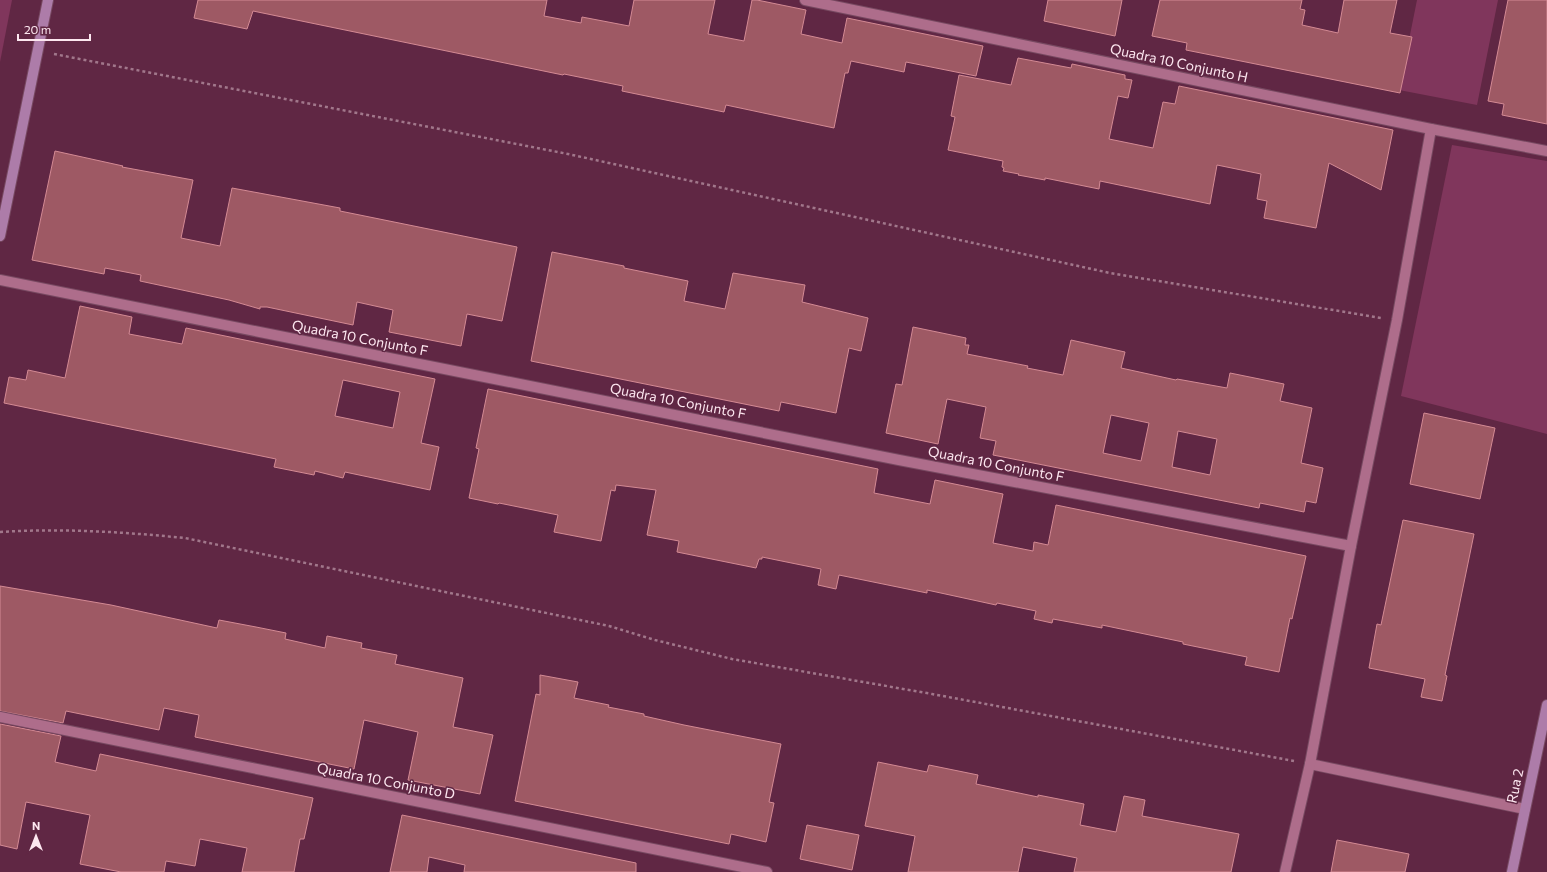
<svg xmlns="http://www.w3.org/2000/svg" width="1547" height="872" font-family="Commissioner,sans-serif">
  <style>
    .green { fill: #80365c }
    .building { fill: #9e5964; stroke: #d48a94; fill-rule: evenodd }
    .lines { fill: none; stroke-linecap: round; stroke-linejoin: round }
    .street-casing { stroke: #774961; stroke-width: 12 }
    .secondary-casing { stroke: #774961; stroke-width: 12 }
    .path { stroke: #a1778b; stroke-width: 2.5; stroke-dasharray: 3 3; stroke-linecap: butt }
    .street { stroke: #ae6d8b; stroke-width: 10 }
    .secondary { stroke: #ad7ca9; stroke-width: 10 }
    .labels { text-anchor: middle; stroke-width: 3; stroke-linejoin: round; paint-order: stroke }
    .street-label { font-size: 14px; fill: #fde7f0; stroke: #602744 }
  </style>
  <rect width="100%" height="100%" fill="#602744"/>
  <g class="green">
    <polygon points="0,0 12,0 0,62"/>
    <polygon points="1417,0 1498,0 1477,105 1399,90"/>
    <polygon points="1452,145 1547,161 1547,434 1401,396"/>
  </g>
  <g class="building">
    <polygon points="198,0 547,0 544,16 581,23 582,17 629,26 634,0 715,0 708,34 744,41 752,0 757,0 806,10 801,34 842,43 847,18 983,46 976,76 906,62 904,72 851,61 848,73 845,73 834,128 726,105 724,112 622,91 623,86 564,74 563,75 253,11 247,29 194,18"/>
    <polygon points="1048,0 1122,0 1115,36 1044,21"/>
    <polygon points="1160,0 1302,0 1300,9 1305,10 1302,25 1338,33 1344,0 1397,0 1390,33 1412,37 1400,93 1186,50 1187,43 1152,36"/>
    <polygon points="1508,0 1547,0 1547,124 1502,115 1504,104 1488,101"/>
    <polygon points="1018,58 1071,68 1072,64 1125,75 1125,79 1132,80 1128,98 1118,96 1109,139 1153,148 1163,102 1175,104 1179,86 1393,130 1381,190 1329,163 1316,228 1264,218 1267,201 1257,199 1261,174 1217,165 1210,204 1100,181 1099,189 1045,178 1045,180 1018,175 1019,174 1003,171 1004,168 1002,167 1003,161 948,150 955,117 951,116 959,75 1011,85"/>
    <polygon points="55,151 123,166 122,167 193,180 181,238 220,246 232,188 340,208 340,211 517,247 502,321 467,314 461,346 389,332 393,310 357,302 353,325 267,307 260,307 260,309 229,300 140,281 141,275 105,268 104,274 32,260"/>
    <polygon points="552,252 624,266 624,268 688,281 684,301 725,309 733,273 805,285 802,302 868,318 861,351 849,348 836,413 781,402 779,411 531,361"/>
    <path d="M80,306L132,317L129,334L182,344L186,328L435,379L421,443L439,447L430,490L345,472L343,478L315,471L314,475L274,467L276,459L4,403L9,377L26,380L28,370L65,378ZM343,380L400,392L393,428L335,416Z"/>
    <path d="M913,327L966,338L965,345H969L967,354L1028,366L1027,368L1063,375L1071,340L1125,352L1121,368L1176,380L1177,379L1227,388L1230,373L1284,384L1280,401L1312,408L1301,463L1323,468L1316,503L1306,501L1304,512L1260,503L1259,508L993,455L996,441L980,438L986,407L947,399L938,444L886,433L896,384L902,385ZM1111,415L1149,423L1141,461L1103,453ZM1178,431L1217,439L1210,475L1172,467Z"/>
    <polygon points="488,389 878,469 874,493 930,504 935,480 1003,494 993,543 1033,551 1034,542 1048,545 1056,505 1306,556 1292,619 1290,618 1279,672 1245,665 1247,657 1183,644 1183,642 1102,625 1102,628 1053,619 1052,623 1034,619 1036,611 997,603 996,605 927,590 927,593 839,575 836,589 818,585 821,569 762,557 762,559 759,559 756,568 677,552 679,541 647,535 656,490 616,485 615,491 611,490 601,541 554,532 558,515 499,503 498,504 469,498 479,449 476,448"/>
    <polygon points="1424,413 1495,428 1480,499 1410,484"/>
    <polygon points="1403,520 1474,534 1445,675 1447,676 1442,701 1421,697 1425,679 1369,668 1377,624 1381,625"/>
    <polygon points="0,586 111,605 217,628 219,620 256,627 286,633 285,639 325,648 327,636 362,643 361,648 397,655 395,664 463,678 453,727 493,735 480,794 408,780 418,732 364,720 354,769 195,737 199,715 164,708 159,730 66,711 63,723 0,711"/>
    <polygon points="540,675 578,682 574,698 609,705 608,707 644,714 644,716 684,725 781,744 769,802 774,803 766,842 731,834 729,844 515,801 536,694 540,695"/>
    <polygon points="0,724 61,736 55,762 96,771 100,754 313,798 304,839 300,839 294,872 242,872 247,848 200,839 195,866 166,861 164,872 121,872 80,864 90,815 26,802 17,849 0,845"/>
    <polygon points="878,762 927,772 929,765 978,775 976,784 1038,797 1038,795 1084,804 1080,825 1116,832 1124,796 1145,800 1142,816 1239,834 1231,872 1074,872 1077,858 1023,847 1018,872 908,872 915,836 865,826"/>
    <polygon points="402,815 636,863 636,872 464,872 465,865 429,857 427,872 390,872"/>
    <polygon points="807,825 859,835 852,870 800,859"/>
    <polygon points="1337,840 1409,854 1405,872 1331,872"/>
  </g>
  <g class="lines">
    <defs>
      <g id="street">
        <polyline points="805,0 1431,129 1547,151"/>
        <polyline points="0,280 899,460 1351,546"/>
        <polyline points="0,717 767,872"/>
        <polyline points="1310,764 1525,809"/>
        <polyline points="1285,872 1310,764 1351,546 1397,320 1431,129"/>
      </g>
      <g id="secondary">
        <polyline points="0,236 48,0"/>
        <polyline points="1512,872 1547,705"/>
      </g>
    </defs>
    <use href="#street" class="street-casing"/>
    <use href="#secondary" class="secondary-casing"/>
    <g class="path">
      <polyline points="54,54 568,154 1110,273 1381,318"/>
      <path d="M0,532C62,528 124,532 185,538L609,626L655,640L732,659L932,694L1294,761"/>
    </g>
    <use href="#street" class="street"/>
    <use href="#secondary" class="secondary"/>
  </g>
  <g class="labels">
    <g class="street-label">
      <text transform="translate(1179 63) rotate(12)" y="5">Quadra 10 Conjunto H</text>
      <text transform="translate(360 338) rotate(11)" y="5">Quadra 10 Conjunto F</text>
      <text transform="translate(678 401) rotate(11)" y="5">Quadra 10 Conjunto F</text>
      <text transform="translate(996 464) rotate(11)" y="5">Quadra 10 Conjunto F</text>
      <text transform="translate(386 781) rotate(11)" y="5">Quadra 10 Conjunto D</text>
      <text transform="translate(1515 786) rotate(-78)" y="5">Rua 2</text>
    </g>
  </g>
  <g transform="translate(36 836)" stroke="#602744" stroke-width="3" paint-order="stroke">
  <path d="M0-3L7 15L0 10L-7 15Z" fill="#fde7f0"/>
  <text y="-6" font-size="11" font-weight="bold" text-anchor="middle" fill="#fde7f0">N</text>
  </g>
  <path d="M18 34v6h72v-6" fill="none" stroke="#fde7f0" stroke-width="2"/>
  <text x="24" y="34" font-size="12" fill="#fde7f0" stroke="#602744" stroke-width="3" paint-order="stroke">20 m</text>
</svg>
